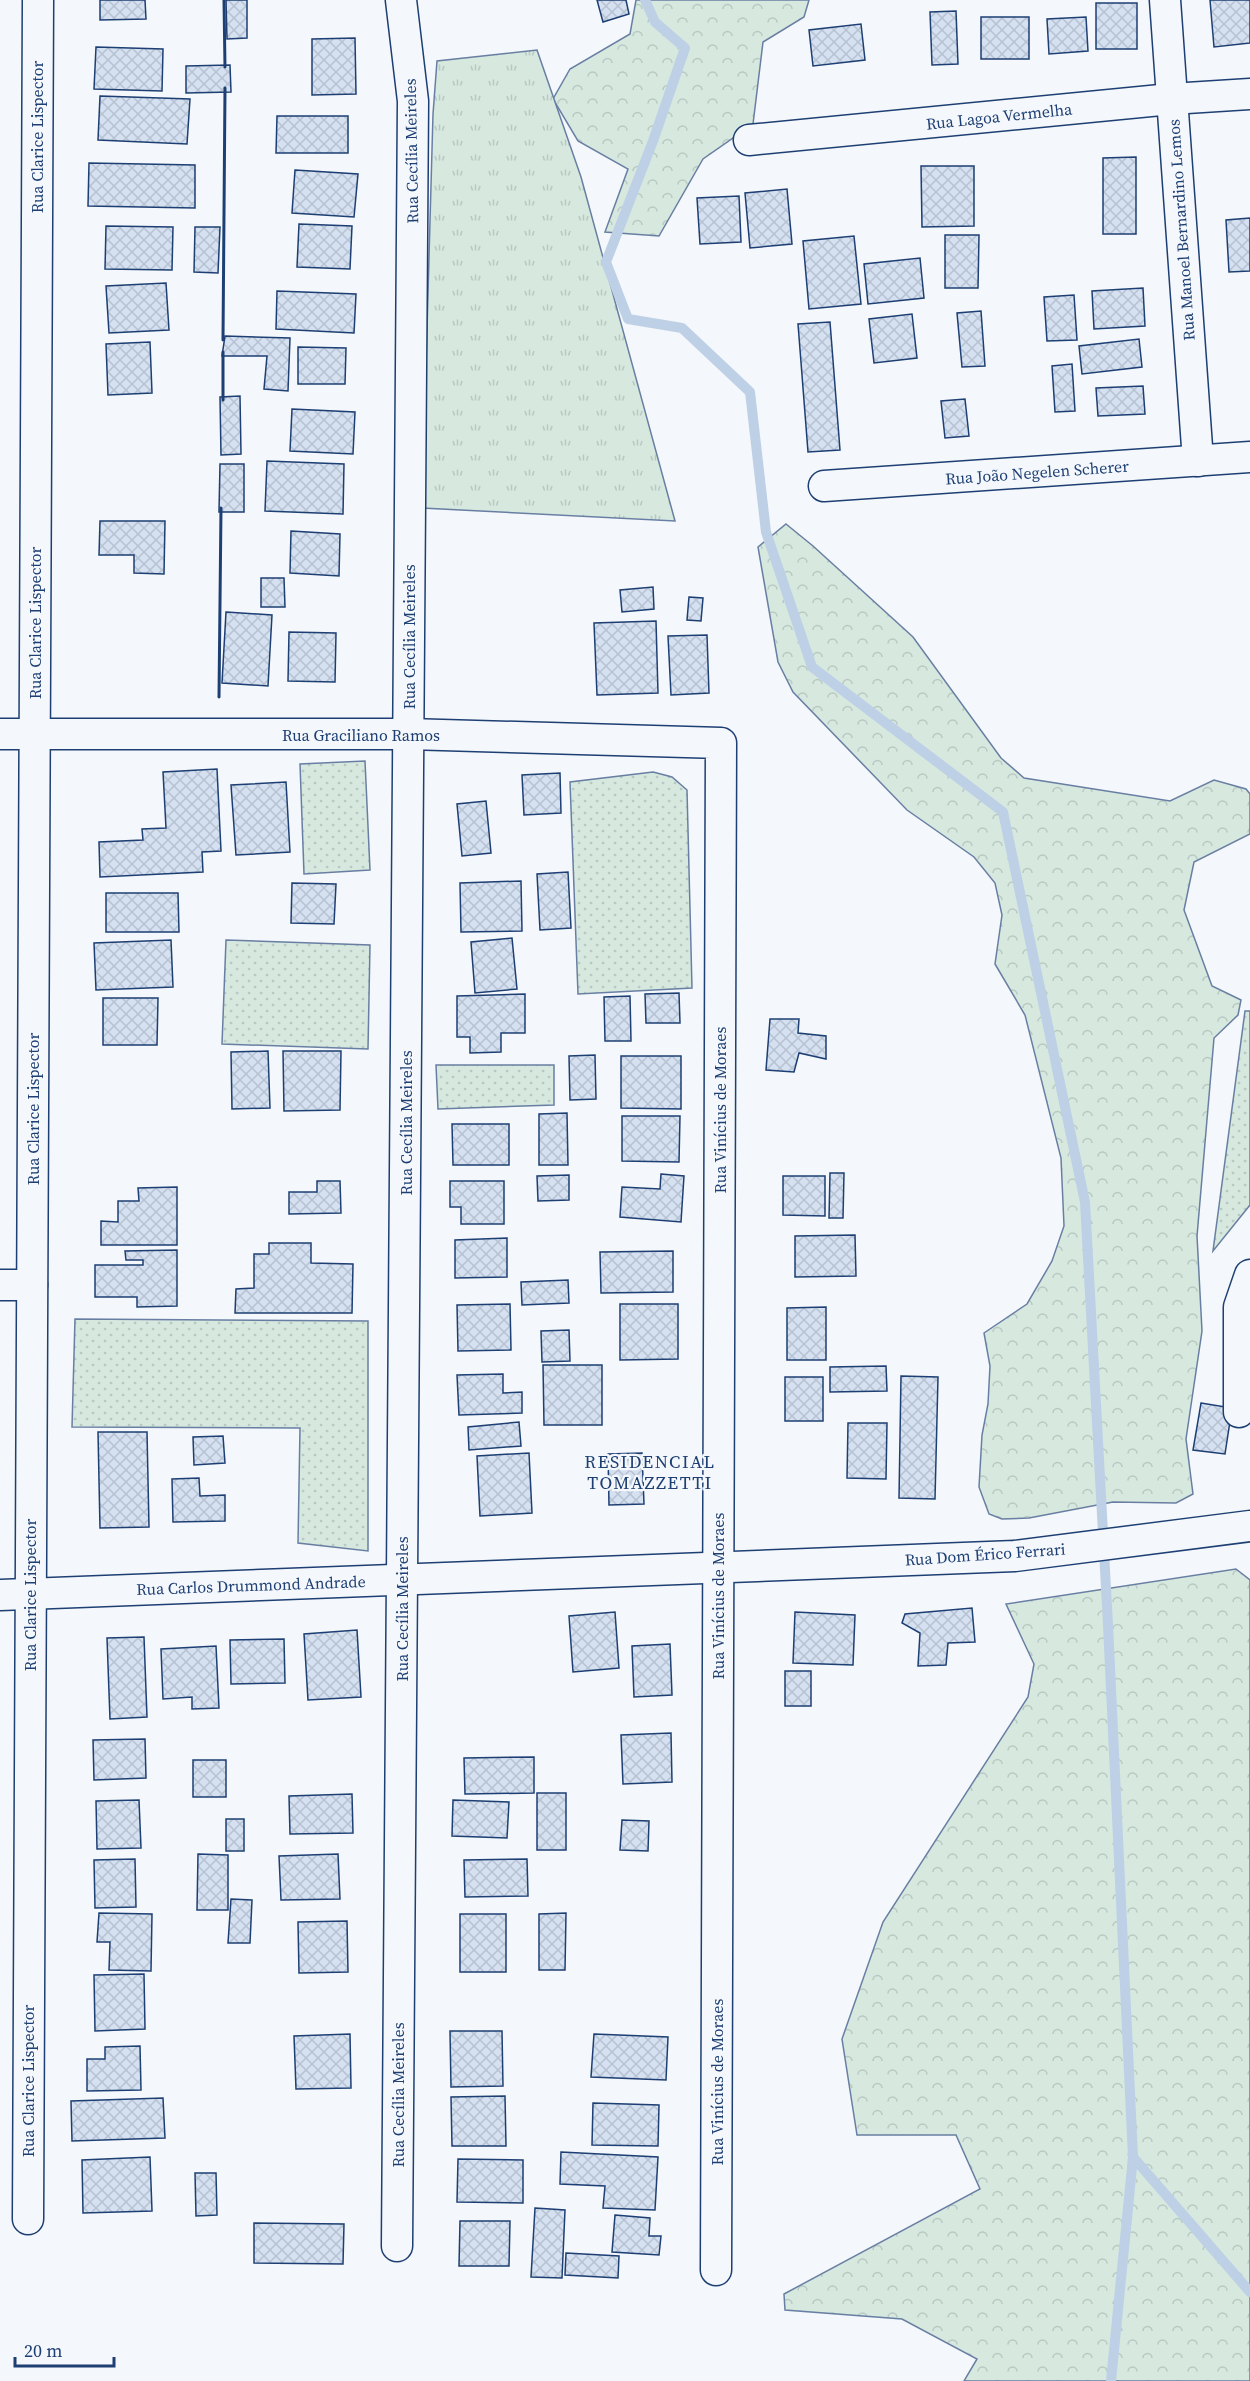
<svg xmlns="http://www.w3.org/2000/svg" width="1250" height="2381" font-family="'Source Serif 4',serif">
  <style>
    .grass { fill: url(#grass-dots); stroke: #687fa3; stroke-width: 1.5 }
    .forest { fill: url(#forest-crowns); stroke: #687fa3; stroke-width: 1.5 }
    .park { fill: url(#park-tufts); stroke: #687fa3; stroke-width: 1.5 }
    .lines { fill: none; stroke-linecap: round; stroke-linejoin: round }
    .stream { stroke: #bed0e5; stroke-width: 10 }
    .building { fill: url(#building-cross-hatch); stroke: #1d3f73; stroke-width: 1.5 }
    .minor-casing { stroke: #1d3f73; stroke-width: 33 }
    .minor { stroke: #f4f7fb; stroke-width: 30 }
    .wall { stroke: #1d3f73; stroke-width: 3 }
    .labels { text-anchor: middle; stroke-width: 4.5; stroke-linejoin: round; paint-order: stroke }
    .street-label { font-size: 16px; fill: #1d3f73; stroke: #f4f7fb }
    .neighbourhood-label { font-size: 18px; letter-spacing: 1.5px; fill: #1d3f73; stroke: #f4f7fb }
  </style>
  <defs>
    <pattern id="grass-dots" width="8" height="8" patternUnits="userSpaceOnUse" patternTransform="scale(1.5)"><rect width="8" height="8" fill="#d7e8df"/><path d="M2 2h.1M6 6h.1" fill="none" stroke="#b8c8c3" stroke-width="1.8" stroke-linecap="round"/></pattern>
    <pattern id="forest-crowns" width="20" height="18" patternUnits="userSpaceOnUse" patternTransform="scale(1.5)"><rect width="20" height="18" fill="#d7e8df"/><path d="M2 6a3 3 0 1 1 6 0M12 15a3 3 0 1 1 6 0" fill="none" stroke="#b8c8c3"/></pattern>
    <pattern id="park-tufts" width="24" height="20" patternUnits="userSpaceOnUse" patternTransform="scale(1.5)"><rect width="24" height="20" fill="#d7e8df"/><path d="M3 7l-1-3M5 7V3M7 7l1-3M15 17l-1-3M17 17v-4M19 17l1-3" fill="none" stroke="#b8c8c3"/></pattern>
    <pattern id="building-cross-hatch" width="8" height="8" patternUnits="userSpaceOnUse" patternTransform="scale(1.5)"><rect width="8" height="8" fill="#d5e0f0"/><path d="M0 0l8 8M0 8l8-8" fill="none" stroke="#b6c1d1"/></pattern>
  </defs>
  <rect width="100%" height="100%" fill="#f4f7fb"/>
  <g class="grass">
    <polygon points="365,761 370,870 304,874 300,764"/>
    <polygon points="653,772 672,777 687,790 692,988 578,994 570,782"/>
    <polygon points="226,940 370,945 368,1049 222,1044"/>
    <polygon points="1245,1011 1250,1011 1250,1205 1213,1251"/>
    <polygon points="436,1065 554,1065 554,1105 438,1109"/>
    <polygon points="75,1319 368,1321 368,1551 298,1543 300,1428 72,1427"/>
  </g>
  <g class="forest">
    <polygon points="636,0 809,0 804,17 763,42 753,124 703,159 659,236 605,232 628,169 578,141 553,99 570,69 630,34"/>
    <polygon points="786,524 813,546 913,637 1001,758 1024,778 1170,801 1214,780 1246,789 1250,794 1250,834 1194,862 1184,910 1212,986 1241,1000 1238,1015 1214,1038 1197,1236 1202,1331 1186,1439 1193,1494 1176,1503 1113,1502 1029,1518 1002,1519 989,1514 979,1487 982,1435 988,1404 990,1366 984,1333 1027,1304 1052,1261 1064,1226 1061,1158 1025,1015 995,964 1002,915 995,883 974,857 907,810 793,692 778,662 758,547"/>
    <polygon points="1236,1569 1250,1580 1250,2381 964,2381 977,2359 902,2319 785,2310 784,2294 980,2189 956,2135 857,2135 842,2039 883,1922 1028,1697 1034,1664 1006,1604"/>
  </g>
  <polygon class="park" points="537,50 581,177 675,521 422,508 433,114 437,61"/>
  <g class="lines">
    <g class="stream">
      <polyline points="645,0 655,22 685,48 653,141 606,262 628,319 682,328 750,392 766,532 812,667 1003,812 1085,1202 1108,1625 1133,2157 1111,2381"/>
      <polyline points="1133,2157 1250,2292"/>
    </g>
  </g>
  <g class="building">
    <polygon points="100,0 145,0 146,19 100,20"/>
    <polygon points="226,0 247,0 247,38 227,39"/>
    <polygon points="597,0 626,0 629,14 603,22"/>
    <polygon points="1210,0 1250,0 1250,43 1214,47"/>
    <rect x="1096" y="3" width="41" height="46"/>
    <polygon points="956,11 958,64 932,65 930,12"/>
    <rect x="981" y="17" width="48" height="42"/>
    <polygon points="1086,17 1088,51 1049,54 1047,19"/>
    <polygon points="861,24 865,60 813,66 809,30"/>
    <polygon points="355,38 356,94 312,95 312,39"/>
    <polygon points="96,47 163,49 162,91 94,89"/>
    <polygon points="230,65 231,92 186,93 186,66"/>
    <polygon points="100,96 190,99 187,144 98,140"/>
    <polygon points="277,116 348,116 348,153 276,153"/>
    <polygon points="1136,157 1136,234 1103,234 1103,158"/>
    <polygon points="89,163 195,165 195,208 88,206"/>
    <polygon points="921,166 974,166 974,226 922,227"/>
    <polygon points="295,170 358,174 354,217 292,213"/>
    <polygon points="787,189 792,244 750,248 745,193"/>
    <polygon points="739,196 741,242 700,244 697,198"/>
    <polygon points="1250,218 1250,271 1229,272 1226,220"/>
    <polygon points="299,224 352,226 350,269 297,267"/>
    <polygon points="106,226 173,227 172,270 105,269"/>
    <polygon points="195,227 220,227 218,273 194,272"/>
    <polygon points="945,235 979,235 978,288 945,288"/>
    <polygon points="854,236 861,304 809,309 803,241"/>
    <polygon points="920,258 924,298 868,304 864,264"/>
    <polygon points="166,283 169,330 109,333 106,286"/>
    <polygon points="1143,288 1145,326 1094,329 1092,291"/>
    <polygon points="277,291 356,294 354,333 276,329"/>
    <polygon points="1074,295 1077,340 1047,341 1044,297"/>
    <polygon points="981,311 985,366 962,367 957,313"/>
    <polygon points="912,314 917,358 874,363 869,319"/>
    <polygon points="830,322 840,450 808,452 798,324"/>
    <polygon points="225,336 290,338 288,391 264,389 267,356 222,356"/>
    <polygon points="1139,339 1142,367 1082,374 1079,346"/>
    <polygon points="150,342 152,393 108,395 106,344"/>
    <polygon points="298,347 346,348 345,384 298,384"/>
    <polygon points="1072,364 1075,411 1055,412 1052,366"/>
    <polygon points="1143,386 1145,414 1098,416 1096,388"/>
    <polygon points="240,396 241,454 221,455 220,397"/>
    <polygon points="965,399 969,436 945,438 941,401"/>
    <polygon points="292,409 355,412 353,454 290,451"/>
    <polygon points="267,461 344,464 343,514 265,511"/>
    <polygon points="220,464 244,464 244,512 219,512"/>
    <polygon points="100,521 165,521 164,574 134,573 134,555 99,555"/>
    <polygon points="291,531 340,534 339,576 290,573"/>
    <polygon points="261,578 284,578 285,607 261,607"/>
    <polygon points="653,587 654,609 622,612 620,590"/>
    <polygon points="689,597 703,598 701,621 687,620"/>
    <polygon points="226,612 272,615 268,686 222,683"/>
    <polygon points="656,621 658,693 597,695 594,623"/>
    <polygon points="289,632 336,633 335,682 288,681"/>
    <polygon points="707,635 709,693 671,695 668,636"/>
    <polygon points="217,769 221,851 202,852 203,872 100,877 99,842 143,840 142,829 166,828 163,772"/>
    <polygon points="560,773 561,813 524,815 522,775"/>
    <polygon points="286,782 290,852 236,855 231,785"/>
    <polygon points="486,801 491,853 462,856 457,804"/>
    <polygon points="568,872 571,928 540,930 537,874"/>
    <polygon points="521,881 522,931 461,932 460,883"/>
    <polygon points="292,883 336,884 334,924 291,923"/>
    <polygon points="106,893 178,893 179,932 106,932"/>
    <polygon points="512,938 517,989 475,993 471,942"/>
    <polygon points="171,940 173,987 96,990 94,943"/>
    <polygon points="679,993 680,1023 646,1023 645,994"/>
    <polygon points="525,994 525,1033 501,1033 501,1052 470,1053 470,1037 457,1037 457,996"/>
    <polygon points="630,996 631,1041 605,1041 604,997"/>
    <polygon points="103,998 158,998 157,1045 103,1045"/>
    <polygon points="770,1019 799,1019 798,1033 826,1036 826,1059 799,1053 794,1072 766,1070"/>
    <polygon points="268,1051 270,1108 232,1109 231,1052"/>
    <polygon points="283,1051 341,1051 340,1110 284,1111"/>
    <polygon points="595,1055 596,1099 570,1100 569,1056"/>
    <polygon points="621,1056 681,1056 681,1109 621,1108"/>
    <polygon points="567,1113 568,1165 539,1165 539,1114"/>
    <polygon points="622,1116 680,1116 679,1162 622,1161"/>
    <polygon points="452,1124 509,1124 509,1165 453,1165"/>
    <polygon points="830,1173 844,1173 843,1218 829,1218"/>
    <polygon points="661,1174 684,1176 681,1222 620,1217 622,1187 660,1189"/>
    <polygon points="569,1175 569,1200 538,1201 537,1176"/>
    <polygon points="783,1176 825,1176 825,1216 783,1215"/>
    <polygon points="317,1181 340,1181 341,1213 289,1214 289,1192 317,1192"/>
    <polygon points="450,1181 504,1181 504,1224 461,1224 461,1207 450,1207"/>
    <polygon points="177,1187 177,1245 101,1245 101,1221 118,1222 118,1201 139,1201 138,1188"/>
    <polygon points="855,1235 856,1276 795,1277 795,1236"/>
    <polygon points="507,1238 507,1277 455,1278 455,1240"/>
    <polygon points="269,1243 311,1243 311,1263 353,1264 352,1313 235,1313 236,1289 254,1288 254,1254 269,1254"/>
    <polygon points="177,1250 177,1306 137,1307 137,1297 95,1297 95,1265 143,1265 143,1260 126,1260 125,1251"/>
    <polygon points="673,1251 673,1292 601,1293 600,1252"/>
    <polygon points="568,1280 569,1303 522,1305 521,1282"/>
    <polygon points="510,1304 511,1350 458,1351 457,1305"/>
    <polygon points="620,1304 678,1304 678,1359 620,1360"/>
    <polygon points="826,1307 826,1360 787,1360 787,1308"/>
    <polygon points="569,1330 570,1361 542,1362 541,1331"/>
    <polygon points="543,1365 602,1365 602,1425 544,1425"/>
    <polygon points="886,1366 887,1391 830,1392 830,1367"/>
    <polygon points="503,1374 503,1393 522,1392 522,1413 459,1415 457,1375"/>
    <polygon points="901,1376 938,1377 935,1499 899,1498"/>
    <rect x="785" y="1377" width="38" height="44"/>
    <polygon points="1201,1403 1232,1408 1225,1454 1193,1450"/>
    <polygon points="519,1422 521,1446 469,1450 468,1427"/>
    <polygon points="848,1423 887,1423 886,1479 847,1478"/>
    <polygon points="98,1432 147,1432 149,1527 100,1528"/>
    <polygon points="223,1436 225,1463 194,1465 193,1437"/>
    <polygon points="529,1453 532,1513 480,1516 477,1456"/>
    <polygon points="642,1453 644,1504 609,1505 608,1454"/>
    <polygon points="199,1478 200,1496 225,1495 225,1521 173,1522 172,1479"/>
    <polygon points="972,1608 975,1642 948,1643 946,1665 918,1666 920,1633 902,1623 905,1614"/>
    <polygon points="615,1612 619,1668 573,1672 569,1616"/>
    <polygon points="795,1612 855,1615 853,1665 793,1663"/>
    <polygon points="357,1630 361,1697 308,1700 304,1634"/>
    <polygon points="144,1637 147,1717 110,1719 107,1638"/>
    <polygon points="284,1639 285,1683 231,1684 230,1640"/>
    <polygon points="670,1644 672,1695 634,1697 632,1646"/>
    <polygon points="216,1646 219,1708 192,1709 192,1697 163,1699 161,1649"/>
    <rect x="785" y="1671" width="26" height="35"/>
    <polygon points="671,1733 672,1782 623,1784 621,1735"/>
    <polygon points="145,1739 146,1778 94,1780 93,1740"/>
    <polygon points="534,1757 534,1793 465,1794 464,1758"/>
    <rect x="193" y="1760" width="33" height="37"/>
    <rect x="537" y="1793" width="29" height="57"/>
    <polygon points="352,1794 353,1833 290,1834 289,1796"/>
    <polygon points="139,1800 141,1848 97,1849 96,1801"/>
    <polygon points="453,1800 509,1802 507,1838 452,1836"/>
    <rect x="226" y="1819" width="18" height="32"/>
    <polygon points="622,1820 649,1821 648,1851 620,1850"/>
    <polygon points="198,1854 228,1855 228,1910 197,1910"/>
    <polygon points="338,1854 340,1899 281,1900 279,1856"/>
    <polygon points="135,1859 136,1907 95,1908 94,1860"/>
    <polygon points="527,1859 528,1896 465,1897 464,1860"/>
    <polygon points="231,1899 252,1900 250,1943 228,1943"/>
    <polygon points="99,1913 152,1914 151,1971 109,1970 110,1942 97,1942"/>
    <polygon points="566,1913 565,1970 539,1970 539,1914"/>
    <rect x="460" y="1914" width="46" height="58"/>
    <polygon points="347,1921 348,1972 299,1973 298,1922"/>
    <polygon points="144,1974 145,2029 95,2031 94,1975"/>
    <polygon points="450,2031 502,2031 503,2086 451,2087"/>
    <polygon points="350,2034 351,2088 296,2089 294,2036"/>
    <polygon points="594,2034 668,2037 666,2080 591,2077"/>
    <polygon points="140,2046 141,2090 87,2091 87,2059 105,2059 105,2047"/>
    <polygon points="505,2096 506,2146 452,2146 451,2097"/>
    <polygon points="163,2098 165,2138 72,2141 71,2101"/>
    <polygon points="593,2103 659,2105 658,2146 592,2145"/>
    <polygon points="561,2152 658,2157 655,2210 603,2208 605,2186 560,2184"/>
    <polygon points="150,2157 152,2211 83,2213 82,2160"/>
    <polygon points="458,2159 523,2160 523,2203 457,2202"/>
    <polygon points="195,2173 216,2173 217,2215 196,2216"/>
    <polygon points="535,2208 565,2210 562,2278 531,2277"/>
    <polygon points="615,2215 650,2218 649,2236 661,2236 659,2255 612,2252"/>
    <polygon points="460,2221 510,2221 509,2266 459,2266"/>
    <polygon points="254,2223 344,2224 343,2264 254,2263"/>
    <polygon points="566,2253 619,2256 618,2278 565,2275"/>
  </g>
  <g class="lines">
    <defs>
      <g id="minor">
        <polyline points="1165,0 1198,461"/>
        <polyline points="749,140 1171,99 1250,94"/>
        <polyline points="824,486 1250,457"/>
        <polyline points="0,734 408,734 721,743 716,2270"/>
        <polyline points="0,1285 32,1285"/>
        <polyline points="1239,1412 1239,1307 1250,1275"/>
        <polyline points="0,1595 1015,1556 1250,1526"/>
        <polyline points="28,2219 38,0"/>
        <polyline points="397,2246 413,101 401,0"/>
      </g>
    </defs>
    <use href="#minor" class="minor-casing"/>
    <use href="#minor" class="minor"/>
    <g class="wall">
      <polyline points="224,0 225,67"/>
      <polyline points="223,340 225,88"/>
      <polyline points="223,400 223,352"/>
      <polyline points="219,697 221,508"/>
    </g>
  </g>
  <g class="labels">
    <g class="street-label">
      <text transform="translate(999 116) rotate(-6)" y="6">Rua Lagoa Vermelha</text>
      <text transform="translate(37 137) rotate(-90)" y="6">Rua Clarice Lispector</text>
      <text transform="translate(411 151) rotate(-91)" y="6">Rua Cecília Meireles</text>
      <text transform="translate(1181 230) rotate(-94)" y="6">Rua Manoel Bernardino Lemos</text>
      <text transform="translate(1037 472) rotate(-4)" y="6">Rua João Negelen Scherer</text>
      <text transform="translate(35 623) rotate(-90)" y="6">Rua Clarice Lispector</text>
      <text transform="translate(409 637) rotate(-90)" y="6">Rua Cecília Meireles</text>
      <text x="361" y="741">Rua Graciliano Ramos</text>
      <text transform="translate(33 1109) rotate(-90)" y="6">Rua Clarice Lispector</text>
      <text transform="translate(720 1110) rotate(-90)" y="6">Rua Vinícius de Moraes</text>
      <text transform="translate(406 1123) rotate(-90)" y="6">Rua Cecília Meireles</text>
      <text transform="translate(985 1554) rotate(-4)" y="6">Rua Dom Érico Ferrari</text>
      <text transform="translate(251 1585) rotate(-2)" y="6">Rua Carlos Drummond Andrade</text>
      <text transform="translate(30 1595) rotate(-90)" y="6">Rua Clarice Lispector</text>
      <text transform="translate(718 1596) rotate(-90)" y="6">Rua Vinícius de Moraes</text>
      <text transform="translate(402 1609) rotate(-90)" y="6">Rua Cecília Meireles</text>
      <text transform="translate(28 2081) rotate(-90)" y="6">Rua Clarice Lispector</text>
      <text transform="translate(717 2082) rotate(-90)" y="6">Rua Vinícius de Moraes</text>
      <text transform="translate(398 2095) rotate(-90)" y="6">Rua Cecília Meireles</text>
    </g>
    <g class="neighbourhood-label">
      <text x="650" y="1468">RESIDENCIAL<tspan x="650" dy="21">TOMAZZETTI</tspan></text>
    </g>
  </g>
  <path d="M15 2357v9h99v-9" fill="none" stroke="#1d3f73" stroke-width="3"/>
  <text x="24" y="2357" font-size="18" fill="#1d3f73" stroke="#f4f7fb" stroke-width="4.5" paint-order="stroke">20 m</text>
</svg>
